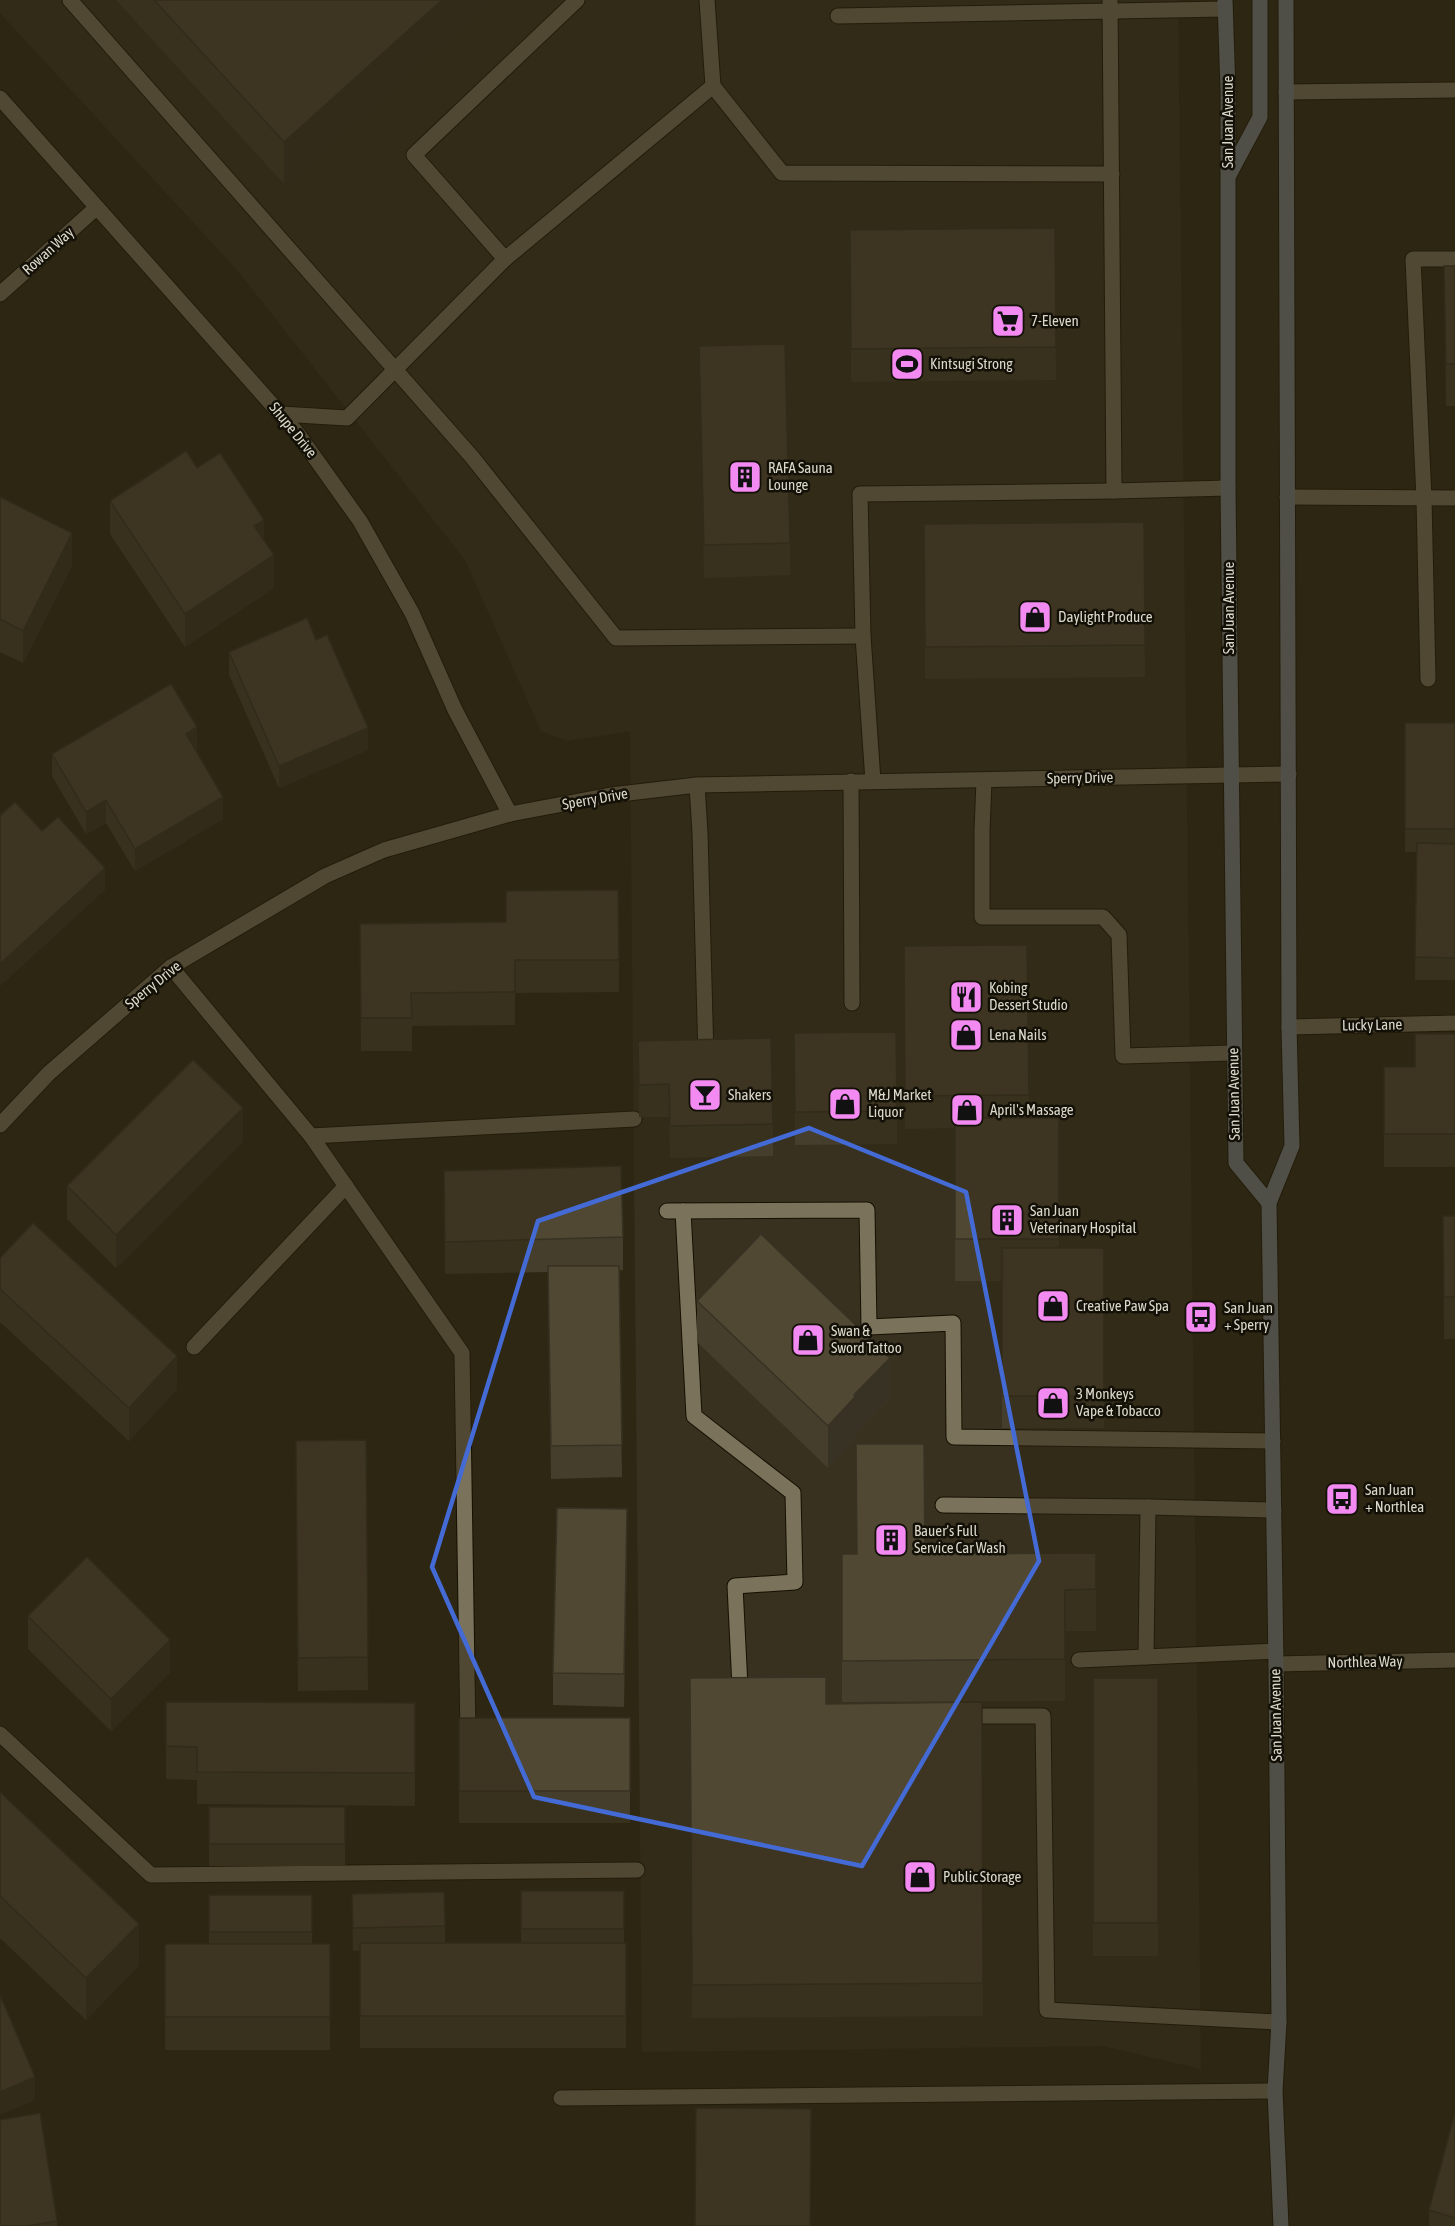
<svg xmlns="http://www.w3.org/2000/svg" width="1455" height="2226" font-family="'Asap Condensed',sans-serif">
  <style>
    .commercial { fill: #393120 }
    .lines { fill: none; stroke-linecap: round; stroke-linejoin: round }
    .lane-casing { stroke: #161000; stroke-width: 17 }
    .street-casing { stroke: #161000; stroke-width: 17 }
    .secondary-casing { stroke: #161000; stroke-width: 17 }
    .lane { stroke: #7a725b; stroke-width: 15 }
    .street { stroke: #7a725b; stroke-width: 15 }
    .secondary { stroke: #7a8087; stroke-width: 15 }
    .wall { fill: #453e2c }
    .shaded-wall { fill: #383224 }
    .building { fill: #504833; stroke: #383224; stroke-width: 1.5 }
    .marked { fill: none; stroke: #436ad5; stroke-width: 4.5; stroke-linejoin: round }
    .labels { text-anchor: middle; stroke-width: 5; stroke-linejoin: round; paint-order: stroke }
    .street-label { font-size: 15px; fill: #dcd8cb; stroke: #131008 }
    .poi-label { font-size: 15px; fill: #dcd8cb; stroke: #131008; text-anchor: start }
  </style>
  <rect width="100%" height="100%" fill="#2e2713"/>
  <polygon class="commercial" points="0,0 1178,0 1201,2069 1103,2046 642,2052 630,731 568,741 541,731 465,560 238,271 0,13"/>
  <g class="lines">
    <defs>
      <g id="lane">
        <polyline points="70,0 472,457 616,638 863,636"/>
        <polyline points="707,0 713,86 782,173 1112,174"/>
        <polyline points="1110,0 1114,491 1228,488"/>
        <polyline points="838,16 1225,9"/>
        <polyline points="1286,92 1455,90"/>
        <polyline points="505,259 713,86"/>
        <polyline points="281,414 347,418 505,259 414,155 577,0"/>
        <polyline points="1287,497 1455,498"/>
        <polyline points="1428,679 1424,499 1413,259 1455,259"/>
        <polyline points="851,781 852,1003"/>
        <polyline points="873,781 863,636 860,494 1114,491"/>
        <polyline points="984,781 982,830 982,917 1103,917 1119,935 1123,1056 1233,1053"/>
        <polyline points="697,785 700,833 706,1058"/>
        <polyline points="171,967 311,1136 462,1353 468,1737"/>
        <polyline points="311,1136 634,1119"/>
        <polyline points="667,1211 867,1210 869,1327 953,1323 954,1437 1273,1441"/>
        <polyline points="683,1211 694,1416 793,1493 795,1582 735,1586 740,1687"/>
        <polyline points="194,1347 346,1186"/>
        <polyline points="943,1505 1148,1507 1146,1657"/>
        <polyline points="1148,1507 1274,1510"/>
        <polyline points="1079,1660 1275,1651"/>
        <polyline points="962,1716 1043,1716 1047,2010 1279,2022"/>
        <polyline points="561,2098 1275,2091"/>
      </g>
      <g id="street">
        <polyline points="0,98 298,434 360,521 412,613 455,710 510,814"/>
        <polyline points="0,294 96,208"/>
        <polyline points="1289,1027 1455,1023"/>
        <polyline points="0,1125 49,1073 171,967 325,876 384,850 510,814 611,795 697,785 1289,774"/>
        <polyline points="1276,1664 1455,1660"/>
        <polyline points="0,1734 151,1875 637,1870"/>
      </g>
      <g id="secondary">
        <polyline points="1225,0 1228,91 1228,488 1236,1163 1269,1203"/>
        <polyline points="1229,175 1260,117 1260,0"/>
        <polyline points="1281,2226 1275,2091 1279,2022 1276,1664 1269,1203 1292,1146 1289,1027 1286,0"/>
      </g>
    </defs>
    <use href="#lane" class="lane-casing"/>
    <use href="#street" class="street-casing"/>
    <use href="#secondary" class="secondary-casing"/>
    <use href="#lane" class="lane"/>
    <use href="#street" class="street"/>
    <use href="#secondary" class="secondary"/>
  </g>
  <g class="wall">
    <polygon points="116,0 489,0 284,184"/>
    <polygon points="1055,228 1056,380 851,382 850,230"/>
    <polygon points="1444,266 1455,266 1455,406 1446,406"/>
    <polygon points="699,346 790,543 790,575 704,578"/>
    <polygon points="197,468 264,541 274,588 185,647 110,534 110,501"/>
    <polygon points="0,497 72,566 23,663 0,652"/>
    <polygon points="1144,522 1145,677 925,679 924,524"/>
    <polygon points="316,640 368,750 279,788 229,675 229,652"/>
    <polygon points="1405,723 1455,723 1455,980 1415,980 1417,852 1405,852"/>
    <polygon points="196,750 223,819 135,871 106,823 86,834 52,776 52,754 197,750"/>
    <polygon points="506,891 619,960 619,992 515,993 515,1025 412,1026 412,1051 361,1051 360,924 506,922"/>
    <polygon points="1027,945 1029,1118 1059,1118 1059,1248 1104,1248 1104,1428 1002,1428 1002,1281 955,1281 955,1128 905,1129 904,946"/>
    <polygon points="794,1033 897,1111 897,1144 795,1145"/>
    <polygon points="1455,1034 1455,1167 1384,1167 1384,1067 1415,1067"/>
    <polygon points="638,1041 773,1124 773,1156 670,1158 669,1117 639,1117"/>
    <polygon points="243,1141 116,1268 67,1219 67,1186"/>
    <polygon points="444,1171 623,1237 623,1270 619,1270 622,1477 551,1479 548,1272 445,1274"/>
    <polygon points="1443,1216 1455,1216 1455,1339 1444,1339"/>
    <polygon points="0,1258 177,1389 129,1441 0,1322"/>
    <polygon points="697,1301 890,1399 855,1435 855,1439 828,1468 697,1342"/>
    <polygon points="366,1440 368,1690 298,1691 296,1441"/>
    <polygon points="627,1542 624,1707 553,1705 553,1673"/>
    <polygon points="1096,1553 1096,1631 1065,1631 1065,1701 842,1702 842,1554"/>
    <polygon points="28,1616 170,1672 111,1731 28,1649"/>
    <polygon points="690,1678 826,1704 982,1702 983,2016 692,2018"/>
    <rect x="1093" y="1678" width="65" height="278"/>
    <polygon points="166,1702 415,1703 415,1806 197,1804 197,1780 166,1779"/>
    <rect x="459" y="1718" width="171" height="105"/>
    <polygon points="0,1792 139,1965 86,2020 0,1938"/>
    <rect x="209" y="1807" width="136" height="59"/>
    <polygon points="521,1891 624,1891 624,1943 626,1943 626,2048 360,2048 360,1950 353,1951 352,1894 445,1926 445,1943 521,1943"/>
    <polygon points="209,1895 312,1895 312,1944 330,1944 330,2050 165,2050 165,1944 209,1944"/>
    <polygon points="1455,2113 1455,2226 1429,2226 1429,2210"/>
    <polygon points="57,2221 57,2226 0,2226"/>
  </g>
  <g class="shaded-wall">
    <polygon points="442,0 489,0 284,184 284,142"/>
    <polygon points="264,520 264,552 254,526"/>
    <polygon points="72,533 72,566 23,663 23,631"/>
    <polygon points="274,555 274,588 185,647 185,614"/>
    <polygon points="197,727 197,750 186,756 186,734"/>
    <polygon points="368,728 368,750 279,788 279,766"/>
    <polygon points="223,797 223,819 135,871 135,849"/>
    <polygon points="106,800 106,823 86,834 86,812"/>
    <polygon points="105,868 105,890 0,986 0,964"/>
    <polygon points="243,1108 243,1141 116,1268 116,1235"/>
    <polygon points="177,1356 177,1389 129,1441 129,1408"/>
    <polygon points="890,1358 890,1399 855,1435 855,1439 828,1468 828,1426 854,1395"/>
    <polygon points="627,1509 627,1542 624,1707 624,1674"/>
    <polygon points="170,1640 170,1672 111,1731 111,1699"/>
    <polygon points="139,1924 139,1965 86,2020 86,1978"/>
    <polygon points="35,2077 35,2100 0,2115 0,2092"/>
  </g>
  <g class="building">
    <polygon points="154,0 442,0 284,142"/>
    <polygon points="1055,228 1056,347 851,349 850,230"/>
    <polygon points="1444,266 1455,266 1455,364 1446,364"/>
    <polygon points="785,344 790,543 704,545 699,346"/>
    <polygon points="186,451 197,468 220,453 264,520 254,526 274,555 185,614 110,501"/>
    <polygon points="0,497 72,533 23,631 0,619"/>
    <polygon points="1144,522 1145,645 925,647 924,524"/>
    <polygon points="307,618 316,640 327,635 368,728 279,766 229,652"/>
    <polygon points="171,684 197,727 186,734 223,797 135,849 106,800 86,812 52,754"/>
    <rect x="1405" y="723" width="50" height="106"/>
    <polygon points="15,802 42,831 58,817 105,868 0,964 0,816"/>
    <polygon points="1417,843 1455,844 1455,958 1415,957"/>
    <polygon points="618,890 619,960 515,960 515,992 411,993 412,1018 361,1018 360,924 506,922 506,891"/>
    <polygon points="1027,945 1029,1095 905,1096 904,946"/>
    <polygon points="896,1032 897,1111 795,1112 794,1033"/>
    <polygon points="1415,1034 1455,1034 1455,1134 1384,1134 1384,1067 1415,1067"/>
    <polygon points="771,1038 773,1124 670,1126 669,1084 639,1085 638,1041"/>
    <polygon points="193,1060 243,1108 116,1235 67,1186"/>
    <rect x="955" y="1118" width="104" height="121"/>
    <polygon points="621,1166 623,1237 445,1242 444,1171"/>
    <polygon points="1443,1216 1455,1216 1455,1297 1444,1297"/>
    <polygon points="33,1223 177,1356 129,1408 0,1289 0,1258"/>
    <polygon points="761,1234 890,1358 854,1395 855,1397 828,1426 697,1301"/>
    <rect x="1002" y="1248" width="102" height="148"/>
    <polygon points="548,1266 619,1266 622,1445 551,1446"/>
    <polygon points="366,1440 368,1657 298,1658 296,1441"/>
    <polygon points="856,1444 924,1444 925,1554 1096,1553 1096,1589 1065,1590 1065,1659 842,1661 842,1554 857,1554"/>
    <polygon points="557,1508 627,1509 624,1674 553,1673"/>
    <polygon points="87,1557 170,1640 111,1699 28,1616"/>
    <polygon points="826,1677 826,1704 982,1702 983,1983 692,1985 690,1678"/>
    <rect x="1093" y="1678" width="65" height="245"/>
    <polygon points="166,1702 415,1703 415,1773 197,1772 197,1747 166,1746"/>
    <rect x="459" y="1718" width="171" height="73"/>
    <polygon points="0,1792 139,1924 86,1978 0,1896"/>
    <rect x="209" y="1807" width="136" height="37"/>
    <rect x="521" y="1891" width="103" height="38"/>
    <polygon points="444,1892 445,1926 353,1928 352,1894"/>
    <rect x="209" y="1895" width="103" height="37"/>
    <rect x="360" y="1943" width="266" height="73"/>
    <rect x="165" y="1944" width="165" height="73"/>
    <polygon points="0,1995 35,2077 0,2092"/>
    <polygon points="696,2108 811,2109 810,2226 695,2226"/>
    <polygon points="40,2113 57,2221 28,2226 0,2226 0,2120"/>
    <polygon points="1455,2113 1455,2218 1429,2210"/>
  </g>
  <path d="M0 0H1455V2226H0ZM809,1128L966,1192L1039,1561L862,1866L534,1797L432,1567L538,1221Z" fill="#2e2713" fill-opacity=".55" fill-rule="evenodd"/>
  <path class="marked" d="M809,1128L966,1192L1039,1561L862,1866L534,1797L432,1567L538,1221Z"/>
  <defs>
    <symbol id="supermarket-square" viewBox="-11 -11 22 22"><rect x="-9" y="-9" width="18" height="18" rx="4" fill="#f38af1" stroke="#131008"/><path d="M-6-5.5h2.5l.6 2H6L4.5 2H-2.5L-4.4-4H-6ZM-1.5 3.2a1.3 1.3 0 1 0 .1 0ZM3 3.2a1.3 1.3 0 1 0 .1 0Z" fill="#111"/></symbol>
    <symbol id="stadium-square" viewBox="-11 -11 22 22"><rect x="-9" y="-9" width="18" height="18" rx="4" fill="#f38af1" stroke="#131008"/><path d="M0-5a6.5 5 0 1 0 0 10a6.5 5 0 1 0 0-10ZM-3.5-1.8h7v3.6h-7Z" fill="#111"/></symbol>
    <symbol id="building-square" viewBox="-11 -11 22 22"><rect x="-9" y="-9" width="18" height="18" rx="4" fill="#f38af1" stroke="#131008"/><path d="M-4-6H4V6H1V3H-1V6H-4ZM-2.5-4.3h1.7v1.8h-1.7ZM.8-4.3h1.7v1.8H.8ZM-2.5-1h1.7V.8h-1.7ZM.8-1h1.7V.8H.8Z" fill="#111"/></symbol>
    <symbol id="shop-square" viewBox="-11 -11 22 22"><rect x="-9" y="-9" width="18" height="18" rx="4" fill="#f38af1" stroke="#131008"/><path d="M-5-2.5h2.3a2.7 3.5 0 0 1 5.4 0H5L5.5 6h-11ZM-1.5-2.5h3a1.5 2.3 0 0 0-3 0Z" fill="#111"/></symbol>
    <symbol id="restaurant-square" viewBox="-11 -11 22 22"><rect x="-9" y="-9" width="18" height="18" rx="4" fill="#f38af1" stroke="#131008"/><path d="M-5-6h1v4h1v-4h1v4h1v-4h1v5L-1.5 .5V6h-2V.5L-5-1ZM5-6V6H3V1.5H1.5Q1.5-4 5-6Z" fill="#111"/></symbol>
    <symbol id="bar-square" viewBox="-11 -11 22 22"><rect x="-9" y="-9" width="18" height="18" rx="4" fill="#f38af1" stroke="#131008"/><path d="M-6-5H6L.8 .8V4.5H3.5V6h-7V4.5H-.8V.8Z" fill="#111"/></symbol>
    <symbol id="bus-square" viewBox="-11 -11 22 22"><rect x="-9" y="-9" width="18" height="18" rx="4" fill="#f38af1" stroke="#131008"/><path d="M-5-6H5V4H4V6H2V4H-2V6H-4V4H-5ZM-3.5-4V0h7V-4ZM-3.5 1.2v1.5H-2V1.2ZM2 1.2v1.5H3.5V1.2Z" fill="#111"/></symbol>
  </defs>
  <g fill-rule="evenodd">
    <use href="#supermarket-square" x="989" y="302" width="38" height="38"/>
    <use href="#stadium-square" x="888" y="345" width="38" height="38"/>
    <use href="#building-square" x="726" y="458" width="38" height="38"/>
    <use href="#shop-square" x="1016" y="598" width="38" height="38"/>
    <use href="#restaurant-square" x="947" y="978" width="38" height="38"/>
    <use href="#shop-square" x="947" y="1016" width="38" height="38"/>
    <use href="#bar-square" x="686" y="1076" width="38" height="38"/>
    <use href="#shop-square" x="826" y="1085" width="38" height="38"/>
    <use href="#shop-square" x="948" y="1091" width="38" height="38"/>
    <use href="#building-square" x="988" y="1201" width="38" height="38"/>
    <use href="#shop-square" x="1034" y="1287" width="38" height="38"/>
    <use href="#bus-square" x="1182" y="1298" width="38" height="38"/>
    <use href="#shop-square" x="789" y="1321" width="38" height="38"/>
    <use href="#shop-square" x="1034" y="1384" width="38" height="38"/>
    <use href="#bus-square" x="1323" y="1480" width="38" height="38"/>
    <use href="#building-square" x="872" y="1521" width="38" height="38"/>
    <use href="#shop-square" x="901" y="1858" width="38" height="38"/>
  </g>
  <g class="labels">
    <g class="street-label">
      <text transform="translate(1228 122) rotate(-90)" y="5">San Juan Avenue</text>
      <text transform="translate(48 251) rotate(-42)" y="5">Rowan Way</text>
      <text transform="translate(293 430) rotate(51)" y="5">Shupe Drive</text>
      <text transform="translate(1229 608) rotate(-90)" y="5">San Juan Avenue</text>
      <text transform="translate(1080 778) rotate(-1)" y="5">Sperry Drive</text>
      <text transform="translate(595 799) rotate(-10)" y="5">Sperry Drive</text>
      <text transform="translate(153 985) rotate(-39)" y="5">Sperry Drive</text>
      <text transform="translate(1372 1025) rotate(-1)" y="5">Lucky Lane</text>
      <text transform="translate(1234 1094) rotate(-91)" y="5">San Juan Avenue</text>
      <text transform="translate(1365 1662) rotate(-1)" y="5">Northlea Way</text>
      <text transform="translate(1276 1715) rotate(-91)" y="5">San Juan Avenue</text>
    </g>
    <g class="poi-label">
      <text x="1031" y="326">7-Eleven</text>
      <text x="930" y="369">Kintsugi Strong</text>
      <text x="768" y="473">RAFA Sauna<tspan x="768" dy="17">Lounge</tspan></text>
      <text x="1058" y="622">Daylight Produce</text>
      <text x="989" y="993">Kobing<tspan x="989" dy="17">Dessert Studio</tspan></text>
      <text x="989" y="1040">Lena Nails</text>
      <text x="728" y="1100">Shakers</text>
      <text x="868" y="1100">M&amp;J Market<tspan x="868" dy="17">Liquor</tspan></text>
      <text x="990" y="1115">April's Massage</text>
      <text x="1030" y="1216">San Juan<tspan x="1030" dy="17">Veterinary Hospital</tspan></text>
      <text x="1076" y="1311">Creative Paw Spa</text>
      <text x="1224" y="1313">San Juan<tspan x="1224" dy="17">+ Sperry</tspan></text>
      <text x="831" y="1336">Swan &amp;<tspan x="831" dy="17">Sword Tattoo</tspan></text>
      <text x="1076" y="1399">3 Monkeys<tspan x="1076" dy="17">Vape &amp; Tobacco</tspan></text>
      <text x="1365" y="1495">San Juan<tspan x="1365" dy="17">+ Northlea</tspan></text>
      <text x="914" y="1536">Bauer's Full<tspan x="914" dy="17">Service Car Wash</tspan></text>
      <text x="943" y="1882">Public Storage</text>
    </g>
  </g>
</svg>
